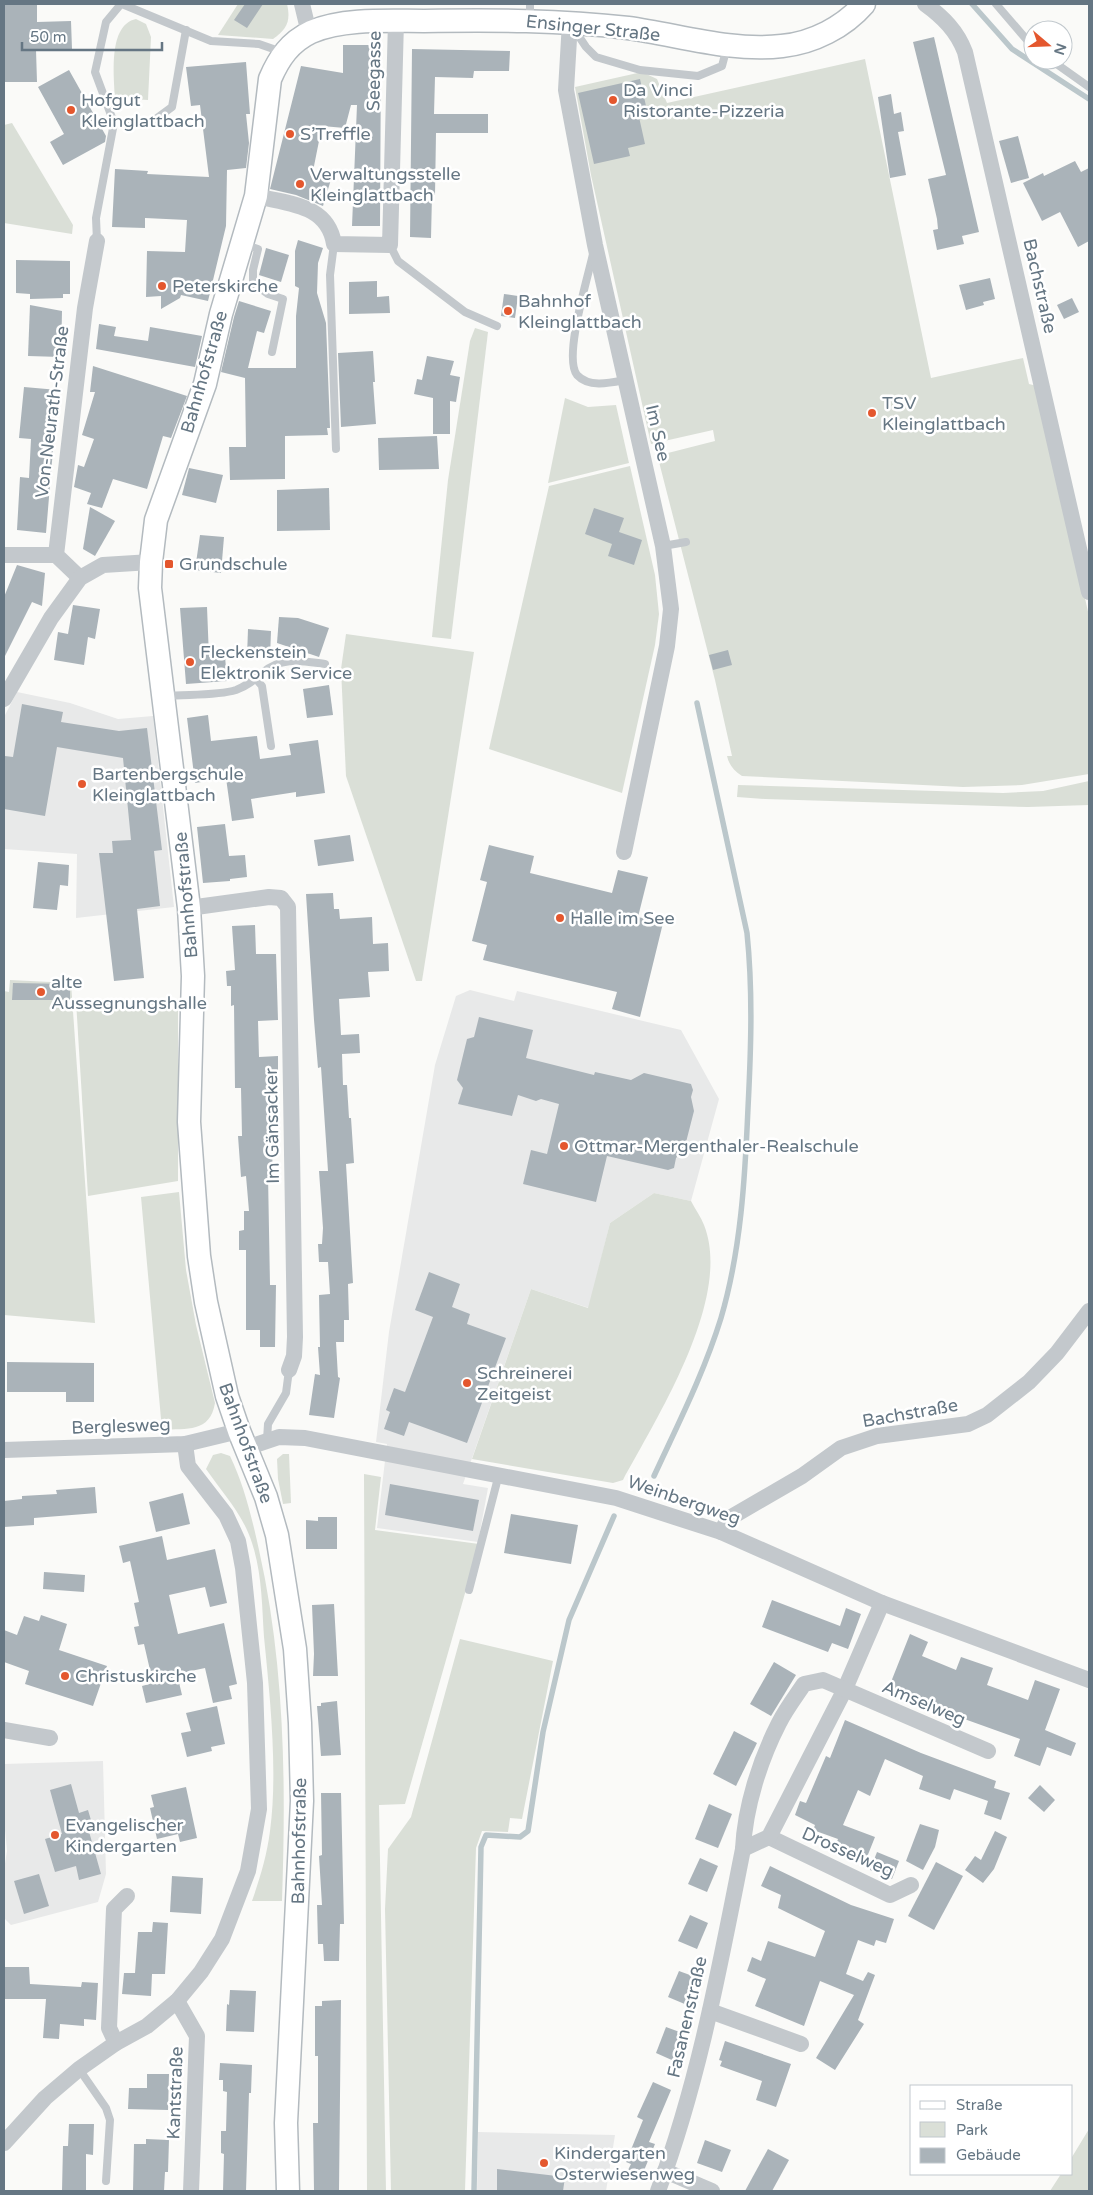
<svg xmlns="http://www.w3.org/2000/svg" width="1093" height="2195" font-family="'Varela Round',sans-serif">
  <style>
    .built { fill: #e8e9e9 }
    .green { fill: #dadfd7 }
    .lines { fill: none; stroke-linecap: round; stroke-linejoin: round }
    .stream { stroke: #bbc7cb; stroke-width: 5.5 }
    .building { fill: #aab3b9 }
    .secondary-casing { stroke: #b3babf; stroke-width: 25 }
    .service { stroke: #c3c8cc; stroke-width: 8 }
    .minor { stroke: #c3c8cc; stroke-width: 16 }
    .secondary { stroke: #fff; stroke-width: 22 }
    .poi-dot { fill: #e4572e; stroke: #fff; stroke-width: 2 }
    .labels { text-anchor: middle; stroke-width: 5; stroke-linejoin: round; paint-order: stroke }
    .street-label { font-size: 18px; fill: #657683; stroke: #fff }
    .poi-label { font-size: 18px; fill: #657683; stroke: #fff; text-anchor: start }
  </style>
  <rect width="100%" height="100%" fill="#fafaf8"/>
  <g class="built">
    <polygon points="17,692 70,703 118,719 153,716 174,907 76,918 77,854 4,849 4,717"/>
    <polygon points="470,990 514,1001 517,991 681,1030 719,1099 691,1201 654,1193 610,1223 589,1308 531,1289 463,1484 488,1488 478,1542 377,1528 387,1444 376,1442 389,1332 435,1065 456,996"/>
    <polygon points="103,1761 106,1874 98,1902 11,1925 4,1918 4,1870 7,1851 4,1819 4,1764"/>
    <polygon points="478,2132 615,2135 606,2191 477,2191"/>
  </g>
  <g class="green">
    <path d="M238,4H287C291,21 287,29 273,39L218,35Z"/>
    <path d="M136,19L146,24L151,37L148,100L115,98C114,75 108,25 136,19Z"/>
    <path d="M865,59L931,378L1023,358L1029,384L1037,386L1089,616V774L1022,785L963,787L742,776C734,771 729,765 727,756H732L715,680L658,458L664,454L715,441L713,430L651,444L591,175L575,87L642,72L657,79L667,103Z"/>
    <polygon points="12,123 73,225 72,234 4,223 4,125"/>
    <polygon points="475,328 488,332 451,639 432,637 448,480 470,341"/>
    <polygon points="565,398 588,407 616,405 629,463 548,483"/>
    <polygon points="630,466 655,575 659,614 655,645 622,793 489,749 549,486"/>
    <polygon points="346,634 474,652 422,981 416,981 346,776 341,669"/>
    <polygon points="1089,781 1089,805 1028,807 765,799 737,797 738,785 1003,793 1043,791"/>
    <polygon points="10,980 71,983 95,1323 4,1315 4,991 9,992"/>
    <polygon points="178,999 178,1181 88,1196 76,1001"/>
    <path d="M179,1192L186,1270L196,1325L215,1403C210,1433 187,1428 162,1430L141,1197Z"/>
    <path d="M654,1193L691,1201C695,1209 701,1217 704,1225C733,1298 657,1417 623,1480L613,1483L472,1459L531,1289L588,1308L610,1223Z"/>
    <path d="M221,1453L230,1456C244,1485 252,1518 259,1550C285,1666 286,1783 282,1901H252C260,1878 267,1855 270,1831C278,1772 270,1697 264,1637C262,1606 262,1573 252,1543C244,1516 222,1492 206,1469L213,1455Z"/>
    <polygon points="283,1454 289,1454 291,1503 283,1504 278,1479 277,1459"/>
    <polygon points="364,1474 381,1477 375,1530 479,1544 405,1804 379,1805 386,2191 367,2191"/>
    <polygon points="460,1639 553,1661 522,1819 510,1818 508,1832 482,1831 476,1848 465,2191 391,2191 385,1909 388,1849 411,1817"/>
    <polygon points="1089,2129 1089,2191 1050,2191 1061,2174 1072,2174 1072,2157"/>
  </g>
  <g class="lines">
    <g class="stream">
      <polyline points="972,4 1012,49 1089,99"/>
      <path d="M654,1476C678,1424 704,1373 721,1318C741,1250 745,1178 748,1108C751,1049 753,992 747,933L697,703"/>
      <polyline points="474,2191 481,1847 486,1835 520,1837 528,1831 543,1732 569,1620 614,1516"/>
    </g>
  </g>
  <g class="building">
    <polygon points="4,4 37,4 37,22 71,21 72,49 36,50 37,82 5,82"/>
    <polygon points="245,4 263,4 247,28 234,20"/>
    <polygon points="934,37 979,232 962,236 964,244 937,250 933,230 938,229 937,219 928,179 946,175 913,42"/>
    <polygon points="343,45 381,45 380,226 352,226 357,105 351,105 345,128 322,126 313,171 332,176 323,206 296,195 270,189 301,66 343,73"/>
    <polygon points="412,49 510,51 509,71 474,71 473,78 435,77 434,114 488,114 488,133 436,133 435,195 432,195 431,238 410,237"/>
    <polygon points="246,62 250,114 246,114 249,143 246,168 227,170 226,226 208,301 181,295 180,298 161,309 161,296 146,297 147,251 185,252 187,220 145,218 145,228 112,227 115,169 148,171 147,174 209,177 200,105 191,106 186,67"/>
    <polygon points="69,70 106,136 105,142 63,165 50,142 64,134 38,87"/>
    <polygon points="640,79 646,106 637,108 645,144 628,148 630,156 594,164 578,93"/>
    <polygon points="891,94 894,114 901,112 904,131 898,132 906,175 890,178 878,97"/>
    <polygon points="1018,136 1029,178 1011,183 999,141"/>
    <polygon points="1075,161 1081,172 1089,168 1089,241 1078,247 1060,212 1042,221 1023,183 1043,173 1044,176"/>
    <polygon points="298,240 323,248 318,263 317,293 326,323 330,428 327,428 328,435 285,436 285,479 230,480 229,447 246,447 245,378 221,372 234,317 239,301 271,311 264,333 257,331 248,368 296,368 296,316 299,288 295,286 295,251"/>
    <polygon points="266,248 289,255 281,282 259,275"/>
    <polygon points="16,260 70,261 70,294 63,294 63,298 30,299 30,294 16,293"/>
    <polygon points="990,278 995,299 983,302 984,305 966,310 959,285"/>
    <polygon points="377,281 377,297 389,296 390,313 349,314 349,282"/>
    <polygon points="504,294 518,296 515,318 501,316"/>
    <polygon points="1072,298 1079,312 1064,319 1057,305"/>
    <polygon points="30,305 62,311 61,357 28,356"/>
    <polygon points="99,324 116,327 114,336 148,341 150,327 202,336 195,367 96,349"/>
    <polygon points="373,351 375,382 373,382 376,424 341,427 338,353"/>
    <polygon points="427,356 454,361 450,375 460,377 456,402 450,401 450,434 433,434 433,398 414,394 417,379 422,380"/>
    <polygon points="93,366 187,396 171,438 163,436 147,489 113,479 102,508 87,504 91,493 74,487 78,465 84,467 94,439 82,435 95,392 90,392"/>
    <polygon points="24,387 58,390 46,533 17,530 20,477 29,478 31,439 19,438"/>
    <polygon points="437,436 439,469 379,470 378,438"/>
    <polygon points="189,468 223,475 216,503 182,495"/>
    <polygon points="329,488 330,530 277,531 277,490"/>
    <polygon points="90,507 115,521 95,556 83,549"/>
    <polygon points="594,508 624,518 619,532 642,540 634,565 608,556 612,544 585,534"/>
    <polygon points="200,535 224,537 221,573 195,570"/>
    <polygon points="17,565 45,573 42,606 32,602 4,658 4,597"/>
    <polygon points="73,605 100,609 95,639 88,637 84,665 54,660 58,632 68,634"/>
    <polygon points="207,607 209,657 225,656 227,681 186,684 180,608"/>
    <polygon points="279,617 298,618 329,628 319,657 277,643"/>
    <polygon points="248,629 271,631 270,658 247,657"/>
    <polygon points="728,650 732,665 713,670 709,655"/>
    <polygon points="329,685 333,715 307,718 303,689"/>
    <polygon points="22,704 63,712 61,722 119,731 147,728 162,850 154,851 160,906 137,909 144,978 114,981 99,853 113,853 112,841 131,840 123,758 57,747 45,816 4,809 4,764 5,756 13,757"/>
    <polygon points="208,715 211,741 257,736 260,759 291,755 289,744 318,740 325,793 296,797 296,792 251,799 254,818 232,821 226,778 195,783 187,718"/>
    <polygon points="225,824 229,856 245,855 247,877 230,879 230,881 203,883 197,827"/>
    <polygon points="350,835 354,861 318,866 314,840"/>
    <polygon points="489,845 534,856 530,873 612,893 618,870 648,877 638,917 663,923 640,1017 612,1009 617,992 483,960 487,945 472,941 487,882 480,880"/>
    <polygon points="38,862 69,865 68,886 60,885 57,910 33,908"/>
    <polygon points="333,893 334,909 339,909 340,919 372,917 373,944 388,943 389,971 368,972 370,997 339,999 341,1035 359,1034 360,1053 342,1054 343,1085 347,1085 349,1118 351,1118 354,1163 346,1164 353,1283 348,1284 349,1320 344,1320 344,1342 336,1342 338,1377 340,1378 334,1418 309,1415 315,1374 320,1375 318,1347 320,1347 319,1295 330,1294 328,1262 319,1262 318,1244 322,1244 323,1228 319,1171 328,1171 321,1067 318,1068 314,1020 306,894"/>
    <polygon points="255,925 256,954 276,954 278,1020 258,1021 259,1057 278,1056 278,1074 269,1074 273,1175 268,1175 270,1285 276,1285 275,1347 260,1347 260,1330 246,1330 246,1250 239,1250 239,1231 244,1230 244,1211 249,1211 246,1176 241,1177 238,1136 242,1136 241,1088 235,1088 234,1005 231,1006 231,986 227,986 226,971 235,970 232,926"/>
    <polygon points="13,983 70,984 70,1000 12,1000"/>
    <polygon points="479,1017 533,1030 526,1058 594,1075 595,1072 631,1080 644,1073 691,1084 693,1090 691,1097 694,1111 684,1150 676,1158 674,1168 668,1170 607,1156 596,1202 523,1184 531,1150 547,1154 559,1104 541,1099 536,1101 518,1095 512,1116 458,1104 463,1088 457,1080 467,1039 474,1037"/>
    <polygon points="429,1272 460,1284 452,1307 470,1314 467,1324 506,1338 467,1443 409,1422 404,1436 384,1429 390,1412 386,1410 394,1388 405,1392 433,1317 415,1310"/>
    <polygon points="7,1362 94,1363 94,1402 66,1402 66,1392 7,1392"/>
    <polygon points="390,1484 479,1500 473,1531 385,1515"/>
    <polygon points="95,1487 97,1513 34,1518 34,1525 4,1527 4,1501 22,1499 22,1496 57,1494 56,1490"/>
    <polygon points="183,1493 190,1524 156,1532 149,1502"/>
    <polygon points="511,1514 578,1525 571,1564 504,1553"/>
    <polygon points="318,1517 337,1517 337,1549 306,1549 306,1520 318,1521"/>
    <polygon points="162,1536 167,1560 215,1549 227,1603 210,1607 205,1587 169,1595 178,1634 224,1623 237,1684 229,1686 232,1699 213,1703 205,1668 177,1674 182,1695 146,1703 142,1686 153,1683 144,1644 138,1645 134,1627 139,1626 134,1603 139,1602 130,1561 123,1563 119,1546"/>
    <polygon points="44,1572 85,1575 84,1592 43,1589"/>
    <polygon points="772,1600 840,1626 846,1608 861,1614 848,1649 832,1643 828,1652 762,1627"/>
    <polygon points="334,1604 338,1676 313,1676 314,1654 312,1605"/>
    <polygon points="41,1615 67,1624 59,1650 107,1666 93,1706 25,1684 29,1671 4,1662 4,1630 17,1635 24,1616 39,1621"/>
    <polygon points="910,1634 928,1642 922,1656 956,1670 961,1657 993,1668 987,1685 1028,1700 1035,1680 1060,1689 1045,1730 1076,1743 1071,1756 1047,1747 1040,1766 1014,1756 1020,1739 956,1716 889,1687"/>
    <polygon points="774,1662 796,1675 771,1716 750,1704"/>
    <polygon points="337,1701 341,1755 321,1756 317,1706 321,1706 321,1703"/>
    <polygon points="217,1706 225,1744 211,1747 212,1751 187,1757 181,1733 191,1731 186,1713"/>
    <polygon points="845,1720 921,1753 996,1781 994,1788 1010,1793 1001,1820 984,1814 988,1801 954,1789 950,1800 919,1789 923,1776 885,1759 870,1796 858,1790 843,1825 875,1837 865,1862 834,1850 838,1839 813,1830 815,1825 795,1815 800,1801 806,1803 826,1756 830,1758"/>
    <polygon points="734,1731 757,1743 736,1786 713,1774"/>
    <polygon points="71,1784 79,1813 88,1810 93,1827 88,1828 101,1874 79,1880 76,1866 55,1872 45,1839 62,1834 50,1790"/>
    <polygon points="1040,1785 1055,1800 1044,1812 1028,1798"/>
    <polygon points="186,1787 197,1838 180,1842 178,1834 157,1839 150,1808 154,1807 151,1795"/>
    <polygon points="321,1793 341,1793 344,1924 340,1924 339,1961 324,1961 323,1944 318,1944 317,1905 322,1905 319,1856 322,1855"/>
    <polygon points="709,1804 732,1814 718,1848 695,1839"/>
    <polygon points="920,1824 939,1830 935,1847 923,1870 906,1861"/>
    <polygon points="995,1831 1007,1837 994,1869 983,1883 965,1870 975,1856 981,1860"/>
    <polygon points="877,1852 899,1861 892,1879 870,1870"/>
    <polygon points="700,1858 718,1866 707,1892 688,1884"/>
    <polygon points="936,1862 963,1876 934,1930 908,1916"/>
    <polygon points="770,1866 851,1905 894,1919 886,1943 876,1940 874,1946 858,1940 846,1974 863,1981 868,1972 875,1975 858,2020 864,2024 835,2070 816,2058 854,1995 820,1981 804,2026 755,2006 766,1979 747,1971 752,1957 761,1961 768,1941 815,1957 825,1931 778,1908 781,1895 761,1886"/>
    <polygon points="39,1874 49,1906 24,1914 14,1881"/>
    <polygon points="172,1876 203,1878 201,1914 170,1912"/>
    <polygon points="690,1915 708,1923 697,1949 678,1941"/>
    <polygon points="153,1922 168,1923 165,1974 152,1974 151,1996 122,1994 124,1973 135,1973 138,1932 152,1932"/>
    <polygon points="4,1967 29,1967 30,1984 81,1987 82,1982 98,1983 96,2020 84,2019 84,2026 60,2024 59,2039 43,2038 46,1999 4,1999"/>
    <polygon points="679,1971 698,1978 687,2005 668,1997"/>
    <polygon points="230,1990 256,1991 254,2032 226,2031 227,2004 229,2005"/>
    <polygon points="341,2000 339,2191 314,2191 313,2123 318,2123 318,2056 315,2056 315,2006 322,2006 322,2001"/>
    <polygon points="666,2027 685,2034 674,2061 656,2053"/>
    <polygon points="725,2041 791,2064 776,2107 756,2100 762,2081 720,2066 722,2061 719,2060"/>
    <polygon points="220,2063 252,2065 251,2093 249,2093 246,2191 223,2191 224,2154 221,2153 221,2131 226,2131 227,2092 223,2091 223,2080 219,2080"/>
    <polygon points="147,2074 169,2074 168,2110 128,2109 129,2088 147,2088"/>
    <polygon points="653,2082 671,2090 649,2142 655,2144 640,2180 626,2174 631,2164 626,2162 643,2120 637,2117"/>
    <polygon points="69,2124 94,2124 93,2155 86,2154 86,2191 62,2191 63,2146 68,2146"/>
    <polygon points="146,2139 169,2140 168,2172 165,2172 164,2191 133,2191 134,2144 146,2144"/>
    <polygon points="705,2140 731,2150 722,2172 697,2163"/>
    <polygon points="768,2149 789,2160 772,2191 745,2191"/>
    <polygon points="497,2169 565,2177 563,2191 497,2191"/>
  </g>
  <g class="lines">
    <defs>
      <path id="secondary" d="M288,2191L286,2123L302,1801L300,1723L295,1649L277,1535L266,1497L239,1431L227,1396L206,1302L199,1256L189,1122L193,976L189,908L150,588L151,562L156,520L205,384L221,314L256,196L270,79C279,58 290,42 311,32C344,18 389,21 424,21C493,20 560,20 628,28C679,35 731,52 782,46C813,43 844,27 864,4"/>
    </defs>
    <use href="#secondary" class="secondary-casing"/>
    <g class="service">
      <polyline points="122,4 211,41 259,44 282,52"/>
      <polyline points="530,4 530,19"/>
      <polyline points="996,4 1033,47"/>
      <polyline points="572,26 586,47 596,57 640,70 698,76 722,66 727,47"/>
      <polyline points="1051,60 1089,87"/>
      <polyline points="114,123 153,121 172,107 186,30"/>
      <polyline points="97,241 96,218 114,123 95,72 106,22 121,4"/>
      <polyline points="334,244 330,275 336,449"/>
      <polyline points="245,245 258,249 253,270 253,283 268,294 283,299 272,352"/>
      <polyline points="390,245 398,261 465,312 497,326"/>
      <path d="M593,254C588,277 563,358 577,375C589,388 610,383 625,380"/>
      <polyline points="663,546 686,542"/>
      <polyline points="256,679 262,686 271,746"/>
      <path d="M166,696C187,694 217,696 236,690C247,686 254,680 262,673C282,656 302,661 325,664"/>
      <polyline points="267,1440 268,1424 286,1393 289,1370"/>
      <polyline points="469,1590 499,1474"/>
      <polyline points="79,2069 106,2108 110,2120 106,2181"/>
    </g>
    <g class="minor">
      <polyline points="302,4 309,33"/>
      <path d="M925,4C943,17 957,31 965,52L1089,592"/>
      <polyline points="570,22 566,90 595,245 663,546 671,609 667,646 624,852"/>
      <path d="M256,196C288,204 328,204 334,244L390,245L396,21"/>
      <polyline points="4,555 56,555"/>
      <polyline points="80,578 56,555 85,308 97,241"/>
      <polyline points="4,699 51,618 80,578 103,565 151,562"/>
      <polyline points="189,908 269,897 281,898 288,907 295,1337 294,1356 289,1370"/>
      <polyline points="246,1448 279,1437 305,1438 616,1498 721,1532 882,1603 1089,1680"/>
      <polyline points="4,1450 185,1444 239,1431"/>
      <polyline points="721,1532 728,1519 802,1476 841,1448 877,1436 968,1424 987,1415 1029,1382 1057,1353 1089,1311"/>
      <polyline points="4,1730 50,1738"/>
      <polyline points="769,1837 890,1895 911,1885"/>
      <polyline points="743,1849 769,1837 844,1691 882,1603"/>
      <polyline points="177,2001 197,2036 191,2191"/>
      <polyline points="710,2011 801,2044"/>
      <polyline points="116,2043 109,2028 114,1909 127,1896"/>
      <polyline points="4,2143 45,2098 79,2069 116,2043 147,2026 177,2001 201,1972 222,1939 248,1871 259,1809 255,1683 243,1568 238,1541 226,1515 188,1466 185,1444"/>
      <polyline points="665,2171 712,2191"/>
      <path d="M658,2191C699,2081 720,1965 743,1849C745,1807 760,1760 779,1723C786,1709 796,1696 804,1684L823,1680L988,1751"/>
    </g>
    <use href="#secondary" class="secondary"/>
  </g>
  <g class="poi-dot">
    <circle cx="613" cy="100" r="5"/>
    <circle cx="71" cy="110" r="5"/>
    <circle cx="290" cy="134" r="5"/>
    <circle cx="300" cy="184" r="5"/>
    <circle cx="162" cy="286" r="5"/>
    <circle cx="508" cy="311" r="5"/>
    <circle cx="872" cy="413" r="5"/>
    <rect x="164" y="559" width="10" height="10" rx="2.5"/>
    <circle cx="190" cy="662" r="5"/>
    <circle cx="82" cy="784" r="5"/>
    <circle cx="560" cy="918" r="5"/>
    <circle cx="41" cy="992" r="5"/>
    <circle cx="564" cy="1146" r="5"/>
    <circle cx="467" cy="1383" r="5"/>
    <circle cx="65" cy="1676" r="5"/>
    <circle cx="55" cy="1835" r="5"/>
    <circle cx="544" cy="2163" r="5"/>
  </g>
  <g class="labels">
    <g class="street-label">
      <text transform="translate(593 28) rotate(6)" y="6">Ensinger Straße</text>
      <text transform="translate(374 71) rotate(-89)" y="6">Seegasse</text>
      <text transform="translate(1040 286) rotate(77)" y="6">Bachstraße</text>
      <text transform="translate(204 372) rotate(-74)" y="6">Bahnhofstraße</text>
      <text transform="translate(52 412) rotate(-83)" y="6">Von-Neurath-Straße</text>
      <text transform="translate(658 433) rotate(77)" y="6">Im See</text>
      <text transform="translate(186 895) rotate(-95)" y="6">Bahnhofstraße</text>
      <text transform="translate(272 1126) rotate(-91)" y="6">Im Gänsacker</text>
      <text transform="translate(910 1413) rotate(-10)" y="6">Bachstraße</text>
      <text transform="translate(121 1426) rotate(-2)" y="6">Berglesweg</text>
      <text transform="translate(246 1443) rotate(70)" y="6">Bahnhofstraße</text>
      <text transform="translate(684 1500) rotate(19)" y="6">Weinbergweg</text>
      <text transform="translate(924 1703) rotate(23)" y="6">Amselweg</text>
      <text transform="translate(299 1841) rotate(-89)" y="6">Bahnhofstraße</text>
      <text transform="translate(848 1852) rotate(24)" y="6">Drosselweg</text>
      <text transform="translate(687 2017) rotate(-77)" y="6">Fasanenstraße</text>
      <text transform="translate(175 2093) rotate(-88)" y="6">Kantstraße</text>
    </g>
    <g class="poi-label">
      <text x="623" y="96">Da Vinci<tspan x="623" dy="21">Ristorante-Pizzeria</tspan></text>
      <text x="81" y="106">Hofgut<tspan x="81" dy="21">Kleinglattbach</tspan></text>
      <text x="300" y="140">S’Treffle</text>
      <text x="310" y="180">Verwaltungsstelle<tspan x="310" dy="21">Kleinglattbach</tspan></text>
      <text x="172" y="292">Peterskirche</text>
      <text x="518" y="307">Bahnhof<tspan x="518" dy="21">Kleinglattbach</tspan></text>
      <text x="882" y="409">TSV<tspan x="882" dy="21">Kleinglattbach</tspan></text>
      <text x="179" y="570">Grundschule</text>
      <text x="200" y="658">Fleckenstein<tspan x="200" dy="21">Elektronik Service</tspan></text>
      <text x="92" y="780">Bartenbergschule<tspan x="92" dy="21">Kleinglattbach</tspan></text>
      <text x="570" y="924">Halle im See</text>
      <text x="51" y="988">alte<tspan x="51" dy="21">Aussegnungshalle</tspan></text>
      <text x="574" y="1152">Ottmar-Mergenthaler-Realschule</text>
      <text x="477" y="1379">Schreinerei<tspan x="477" dy="21">Zeitgeist</tspan></text>
      <text x="75" y="1682">Christuskirche</text>
      <text x="65" y="1831">Evangelischer<tspan x="65" dy="21">Kindergarten</tspan></text>
      <text x="554" y="2159">Kindergarten<tspan x="554" dy="21">Osterwiesenweg</tspan></text>
    </g>
  </g>
  <rect width="1093" height="2195" fill="none" stroke="#657683" stroke-width="10"/>
  <rect x="910" y="2085" width="162" height="90" fill="#ffffff" stroke="#c1c8cd"/>
  <rect x="920" y="2101" width="25" height="8" fill="#ffffff" stroke="#c1c8cd"/>
  <text x="956" y="2110" font-size="15" fill="#657683">Straße</text>
  <rect x="920" y="2122" width="25" height="15" fill="#dadfd7" stroke="#c1c8cd"/>
  <text x="956" y="2135" font-size="15" fill="#657683">Park</text>
  <rect x="920" y="2148" width="25" height="15" fill="#aab3b9" stroke="#c1c8cd"/>
  <text x="956" y="2160" font-size="15" fill="#657683">Gebäude</text>
  <g transform="translate(1048 45) rotate(109)"><circle r="24" fill="#ffffff" stroke="#c1c8cd"/>
  <path d="M0-4L9 19L0 12L-9 19Z" fill="#e4572e"/>
  <text y="-8" font-size="14" font-weight="bold" text-anchor="middle" fill="#657683">N</text>
  </g>
  <path d="M22 42v8h140v-8" fill="none" stroke="#657683" stroke-width="2.5"/>
  <text x="30" y="42" font-size="15" fill="#657683" stroke="#ffffff" stroke-width="4" paint-order="stroke">50 m</text>
</svg>
